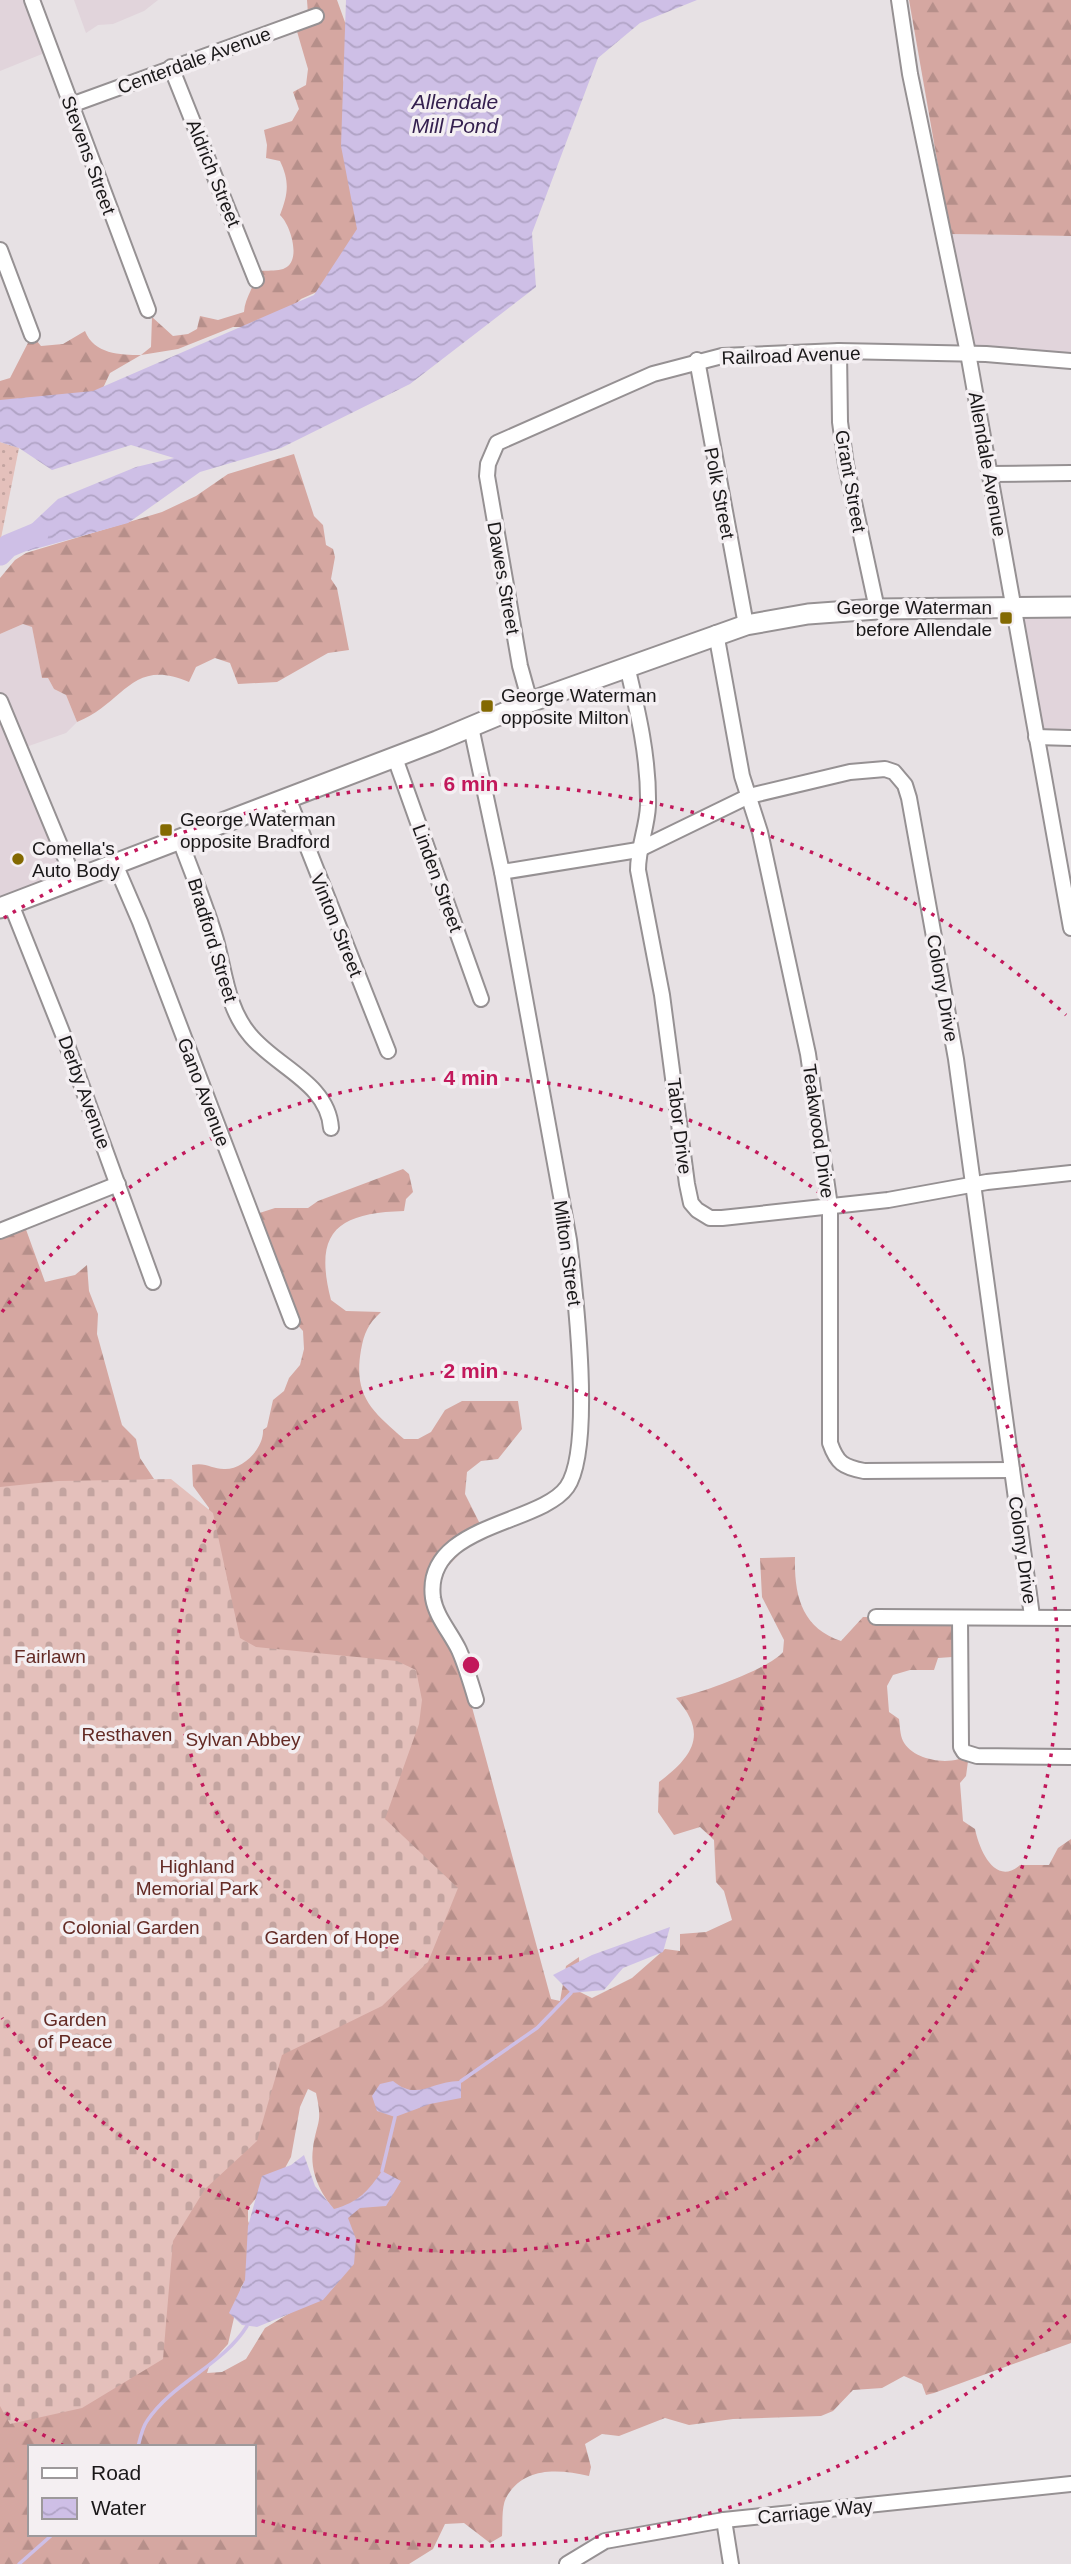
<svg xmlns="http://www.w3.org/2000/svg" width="1071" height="2564" font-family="Helvetica,sans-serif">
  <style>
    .built { fill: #e1d4db }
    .grass { fill: url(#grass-dots) }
    .forest { fill: url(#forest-firs); fill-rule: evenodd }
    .cemetery { fill: url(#cemetery-stones) }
    .water { fill: url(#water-waves) }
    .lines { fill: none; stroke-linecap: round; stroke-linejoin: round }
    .stream { stroke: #cebfe6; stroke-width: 3.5 }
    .river { stroke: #cebfe6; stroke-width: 23 }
    .street-casing { stroke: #969193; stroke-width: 18 }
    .secondary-casing { stroke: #969193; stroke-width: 23 }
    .street { stroke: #fff; stroke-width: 14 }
    .secondary { stroke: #fff; stroke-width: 19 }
    .ring { fill: none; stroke: #c2185b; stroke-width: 3.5; stroke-dasharray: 3.5 7 }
    .poi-dot { fill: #836901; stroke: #f4eff2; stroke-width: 2.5 }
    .labels { text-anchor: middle; stroke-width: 7; stroke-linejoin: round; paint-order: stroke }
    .street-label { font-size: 19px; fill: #1a1819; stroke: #f4eff2 }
    .poi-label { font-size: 19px; fill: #1a1819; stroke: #f4eff2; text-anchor: start }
    .park-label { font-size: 19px; fill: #632a24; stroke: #f4eff2 }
    .water-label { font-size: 21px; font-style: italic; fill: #35204f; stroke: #f4eff2 }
    .centre { fill: #c2185b; stroke: #f4eff2; stroke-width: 3.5 }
    .ring-label { font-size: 21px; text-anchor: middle; font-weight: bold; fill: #c2185b; stroke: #f4eff2; stroke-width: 7; stroke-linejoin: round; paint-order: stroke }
  </style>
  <defs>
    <pattern id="grass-dots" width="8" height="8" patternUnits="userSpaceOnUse" patternTransform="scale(1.75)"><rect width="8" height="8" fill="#e4c0bb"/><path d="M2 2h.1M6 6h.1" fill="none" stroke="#c3a4a0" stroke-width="1.8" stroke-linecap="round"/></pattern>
    <pattern id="forest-firs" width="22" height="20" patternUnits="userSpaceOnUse" patternTransform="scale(1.75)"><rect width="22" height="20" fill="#d5a7a1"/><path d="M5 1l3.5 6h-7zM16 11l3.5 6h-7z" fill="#b68f8a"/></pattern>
    <pattern id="cemetery-stones" width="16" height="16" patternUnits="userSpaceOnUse" patternTransform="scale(1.75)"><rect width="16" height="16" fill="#e4c0bb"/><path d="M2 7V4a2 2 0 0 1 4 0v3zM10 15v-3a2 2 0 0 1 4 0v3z" fill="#c3a4a0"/></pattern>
    <pattern id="water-waves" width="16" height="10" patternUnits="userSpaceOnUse" patternTransform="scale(1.75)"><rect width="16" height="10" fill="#cebfe6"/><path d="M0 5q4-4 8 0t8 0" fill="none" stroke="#b0a3c5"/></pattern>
  </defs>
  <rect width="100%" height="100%" fill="#e7e1e4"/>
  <g class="built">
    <polygon points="0,0 35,0 52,50 0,71"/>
    <polygon points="74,0 158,0 144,11 113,24 98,25 86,33"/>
    <polygon points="950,234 1071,236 1071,359 972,351"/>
    <polygon points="1071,607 1071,738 1041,732 1020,611"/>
    <polygon points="23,624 32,626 42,678 48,678 54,689 66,695 77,722 66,733 23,748 74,881 0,910 0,634"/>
  </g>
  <polygon class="grass" points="0,442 19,448 0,543"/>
  <g class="forest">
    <path d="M307,0H337L346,25L348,51L343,79L379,199L328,287L301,299L283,316L260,327H233L178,349L141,355L110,373L97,401L0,400V381L10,378L32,335L41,346L63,344L85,331C94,354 120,355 141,355L151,347L152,317L173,336L188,334L197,329L200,316L218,320L244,312C245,296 256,286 256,271C264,270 278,272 285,268C302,260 290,224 280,215C288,194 290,182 280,161L266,158L267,145L264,130L292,121L299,109L293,92L306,85L308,69L296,28L308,14Z"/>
    <polygon points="909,0 1071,0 1071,236 950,234"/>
    <path d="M294,454L314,516L323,525L326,545L333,549L335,557L331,579L337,588L349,650L328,653L277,682L238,684L230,663L215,658L196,667L189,682C131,657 124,704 77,722L66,695L54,689L48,678H42L32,627L23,624L0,634V578L15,560L26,553L162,512L196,496L228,474Z"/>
    <path d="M403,1169L409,1174L413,1192L406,1199L404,1211C338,1213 313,1231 331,1300L346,1311L381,1312C368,1324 364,1333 361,1350C353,1396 372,1411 404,1439H418L431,1432L445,1410L462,1401H518L522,1429L498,1459L481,1461L467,1472L465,1494L483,1530L446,1568L436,1598L466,1685L551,1999L560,2001L566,1966L579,1957L580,1992L592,1998L632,1978L665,1949L680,1951V1934L706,1932L732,1920L724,1891L716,1882L714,1840L700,1827L674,1835L658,1812L659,1782C694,1756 708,1733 676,1698C699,1694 769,1669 783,1652L784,1640L762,1597L760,1558L795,1557C794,1596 802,1628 841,1641L863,1617L965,1618L966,1656L938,1658L934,1670H910L893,1675L887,1686L889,1712L899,1719C900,1726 900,1735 903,1741C913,1761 953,1767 969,1754L966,1776L960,1783L963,1821L975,1829C979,1849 995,1887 1020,1865H1049L1058,1848L1071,1839V2343L934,2393L926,2395L922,2384L904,2376L882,2388L853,2390L833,2411L821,2416L733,2419L689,2425L665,2418L619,2436L602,2434L585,2444L591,2467L589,2476C559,2469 523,2466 506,2498C501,2508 503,2526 502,2536L490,2543L464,2523L445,2524L433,2549L409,2564H0V2401L231,1668L208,1521L209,1508L193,1486L192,1465C206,1462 212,1469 224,1469C243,1470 264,1448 263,1430L267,1427L273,1400L284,1391L289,1378L300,1365L304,1349L303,1331L293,1320L253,1215L275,1208H308L318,1201ZM308,2089L316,2093C323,2124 317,2120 313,2148C309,2177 324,2198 341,2219L290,2313L265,2328L246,2359L222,2372L207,2373L210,2364L228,2344L241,2287L249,2276L257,2243L248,2221V2208L262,2191L280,2177L291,2157L300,2107ZM30,2447H254V2534H30Z"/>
    <polygon points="24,1224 45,1282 75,1275 87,1265 89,1291 98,1314 97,1334 122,1425 136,1439 140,1458 154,1479 0,1500 0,1230"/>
  </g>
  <polygon class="cemetery" points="171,1479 213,1513 240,1638 256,1647 397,1661 416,1670 422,1700 419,1724 385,1819 458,1888 428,1962 382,2006 282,2055 257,2141 205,2189 173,2241 163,2359 82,2408 10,2424 0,2406 0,1487 58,1481"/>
  <g class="water">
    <polygon points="346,0 697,0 640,23 598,58 532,233 536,287 410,384 281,448 200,472 128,523 28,551 8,546 58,499 136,467 174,458 131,445 52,470 19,448 0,442 0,400 93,391 314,295 357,229 341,146"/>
    <polygon points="670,1927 663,1952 623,1968 604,1990 571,1993 553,1975 592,1955"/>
    <path d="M393,2081C418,2102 432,2080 461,2081V2098L430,2104L395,2117L377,2111L372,2096L380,2084Z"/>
    <path d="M304,2155L315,2186L334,2209C359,2202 368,2191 382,2171L401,2181L386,2206L360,2208L348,2218L356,2239L354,2264L323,2300L257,2327L242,2325L229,2313L245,2280L248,2226L262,2176L291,2165Z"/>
  </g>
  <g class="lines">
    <g class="stream">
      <polyline points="461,2081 537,2028 571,1993"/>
      <polyline points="382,2171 395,2117"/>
      <path d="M138,2447C140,2439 142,2428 147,2421C173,2382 223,2365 247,2326"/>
      <polyline points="19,2564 53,2534"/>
    </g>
    <polyline class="river" points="0,554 8,546 37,534"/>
    <defs>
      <g id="street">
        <polyline points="32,0 148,310"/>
        <polyline points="899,0 910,74 968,353 1071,928"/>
        <polyline points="171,67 256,280"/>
        <polyline points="71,105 316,16"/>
        <polyline points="0,250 32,335"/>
        <polyline points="839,351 840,422 846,465 877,609"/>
        <polyline points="697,360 746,625"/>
        <polyline points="990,474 1071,473"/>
        <path d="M716,633L742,776L760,832L808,1054L830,1206V1443C837,1463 843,1467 864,1471L1012,1470"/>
        <path d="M627,666C638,712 649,758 648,806C647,828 638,847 638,870L662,995L687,1184L691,1203L697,1210L710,1218H722L888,1200L987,1182L1071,1173"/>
        <polyline points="0,701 74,879"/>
        <polyline points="530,702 520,666 487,476 488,464 497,443 653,374 722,356 839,351 986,354 1071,361"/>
        <path d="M471,727L502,872L569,1240C575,1291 594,1448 567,1487C540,1525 423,1524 433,1598C436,1617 451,1633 459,1650C466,1666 471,1683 476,1700"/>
        <polyline points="1036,737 1071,738"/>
        <polyline points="395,758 481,999"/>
        <polyline points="288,798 388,1051"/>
        <path d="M180,840C192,873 206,906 216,940C225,973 227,1008 250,1035C276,1067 328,1083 331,1128"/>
        <polyline points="115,864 140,922 292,1321"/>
        <polyline points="502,872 638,850 749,796 850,772 885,769 894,772 905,785 909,798 956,1059 1032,1616"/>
        <polyline points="11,904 64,1037 153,1282"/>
        <polyline points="0,1231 118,1184"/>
        <polyline points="876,1617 1071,1618"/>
        <polyline points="960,1618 961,1747 964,1752 977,1756 1071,1757"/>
        <polyline points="724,2520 731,2564"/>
        <polyline points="567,2564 605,2541 724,2520 1071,2484"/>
      </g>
      <polyline id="secondary" points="0,908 437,741 530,702 746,625 808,614 877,609 1071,607"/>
    </defs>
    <use href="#street" class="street-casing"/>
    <use href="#secondary" class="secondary-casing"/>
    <use href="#street" class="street"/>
    <use href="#secondary" class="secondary"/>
  </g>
  <g class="ring">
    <circle cx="471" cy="1665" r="294"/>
    <path d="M2 1312A587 587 0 1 1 2 2018"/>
    <path d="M1066 2315A881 881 0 0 1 258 2520M64 2446A881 881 0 0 1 4 2412M4 918A881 881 0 0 1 1066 1015"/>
  </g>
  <g class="poi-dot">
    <rect x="999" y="611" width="14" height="14" rx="3.5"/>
    <rect x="480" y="699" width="14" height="14" rx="3.5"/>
    <rect x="159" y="823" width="14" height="14" rx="3.5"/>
    <circle cx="18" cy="859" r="7"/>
  </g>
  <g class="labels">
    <g class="street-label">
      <text transform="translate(194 60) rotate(-20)" y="7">Centerdale Avenue</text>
      <text transform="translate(89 155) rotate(70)" y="7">Stevens Street</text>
      <text transform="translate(214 173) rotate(68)" y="7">Aldrich Street</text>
      <text transform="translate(791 355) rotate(-2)" y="7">Railroad Avenue</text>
      <text transform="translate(988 464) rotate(80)" y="7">Allendale Avenue</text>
      <text transform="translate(851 481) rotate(80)" y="7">Grant Street</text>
      <text transform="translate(720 493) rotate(79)" y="7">Polk Street</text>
      <text transform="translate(504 578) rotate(80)" y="7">Dawes Street</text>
      <text transform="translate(438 878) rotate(70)" y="7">Linden Street</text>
      <text transform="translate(337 925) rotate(68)" y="7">Vinton Street</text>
      <text transform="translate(213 940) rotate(73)" y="7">Bradford Street</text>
      <text transform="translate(943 988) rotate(80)" y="7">Colony Drive</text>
      <text transform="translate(85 1092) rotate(70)" y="7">Derby Avenue</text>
      <text transform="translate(204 1092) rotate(69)" y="7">Gano Avenue</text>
      <text transform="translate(680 1126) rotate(83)" y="7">Tabor Drive</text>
      <text transform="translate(819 1131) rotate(82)" y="7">Teakwood Drive</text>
      <text transform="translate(568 1253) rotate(82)" y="7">Milton Street</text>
      <text transform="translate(1023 1550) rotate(82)" y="7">Colony Drive</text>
      <text transform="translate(815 2511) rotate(-6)" y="7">Carriage Way</text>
    </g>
    <g class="poi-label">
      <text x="992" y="614" text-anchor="end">George Waterman<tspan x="992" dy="22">before Allendale</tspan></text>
      <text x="501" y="702">George Waterman<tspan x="501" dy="22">opposite Milton</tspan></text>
      <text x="180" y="826">George Waterman<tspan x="180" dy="22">opposite Bradford</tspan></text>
      <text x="32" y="855">Comella's<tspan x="32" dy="22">Auto Body</tspan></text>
    </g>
    <g class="park-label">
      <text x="50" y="1663">Fairlawn</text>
      <text x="127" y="1741">Resthaven</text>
      <text x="243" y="1746">Sylvan Abbey</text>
      <text x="197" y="1873">Highland<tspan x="197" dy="22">Memorial Park</tspan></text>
      <text x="131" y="1934">Colonial Garden</text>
      <text x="332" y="1944">Garden of Hope</text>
      <text x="75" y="2026">Garden<tspan x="75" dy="22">of Peace</tspan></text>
    </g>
    <g class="water-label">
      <text x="455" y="109">Allendale<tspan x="455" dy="24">Mill Pond</tspan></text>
    </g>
  </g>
  <circle cx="471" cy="1665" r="10" class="centre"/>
  <g class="ring-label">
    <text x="471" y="791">6 min</text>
    <text x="471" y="1085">4 min</text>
    <text x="471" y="1378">2 min</text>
  </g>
  <rect x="28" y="2445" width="228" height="91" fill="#f4eff2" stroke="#9d999b" stroke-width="2"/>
  <rect x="42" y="2468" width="35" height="10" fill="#ffffff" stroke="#9d999b" stroke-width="2"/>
  <text x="91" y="2480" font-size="21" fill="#1a1819">Road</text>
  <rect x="42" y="2498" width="35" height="21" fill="url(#water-waves)" stroke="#9d999b" stroke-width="2"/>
  <text x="91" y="2515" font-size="21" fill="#1a1819">Water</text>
</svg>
